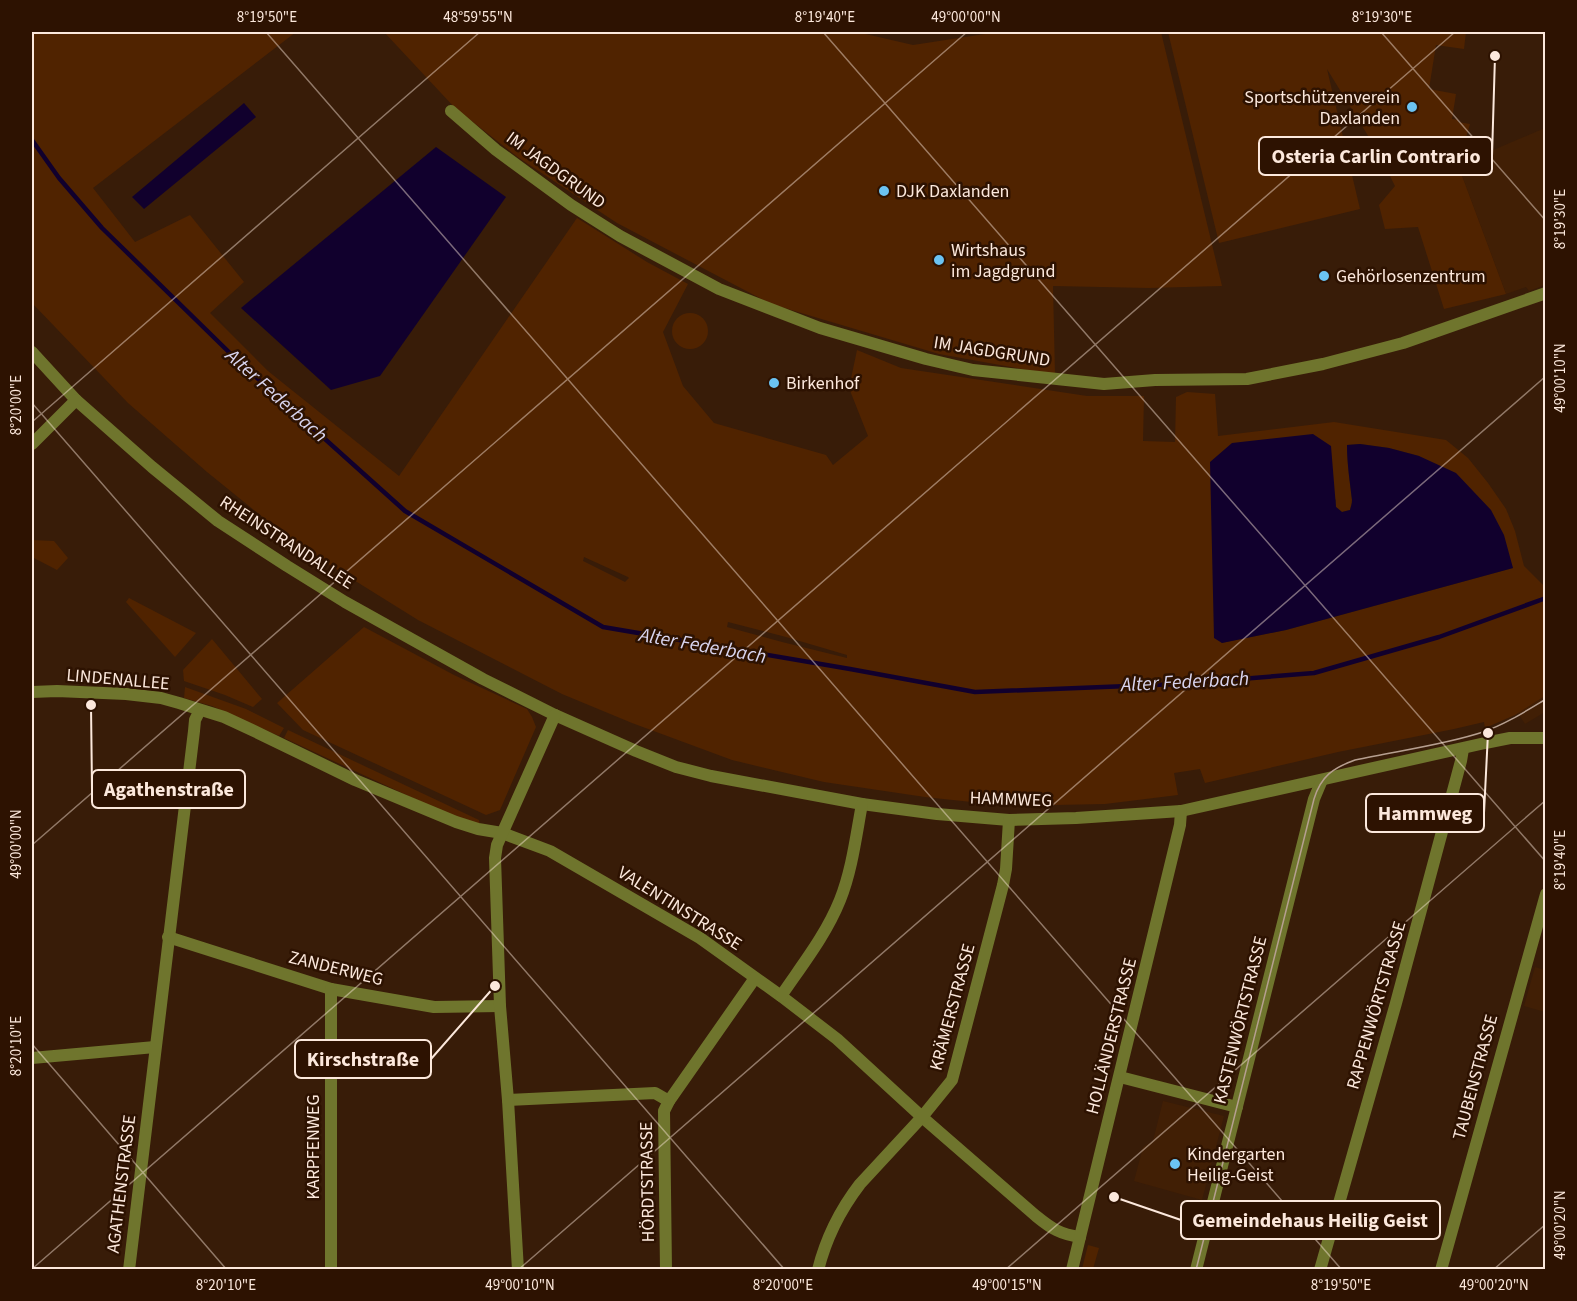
<svg xmlns="http://www.w3.org/2000/svg" width="1577" height="1301" font-family="'Source Sans 3',sans-serif">
  <style>
    .built { fill: #411f05 }
    .green { fill: #502300; fill-rule: evenodd }
    .water { fill: #11002d }
    .lines { fill: none; stroke-linecap: round; stroke-linejoin: round }
    .stream { stroke: #11002d; stroke-width: 4.5 }
    .minor { stroke: #6f752d; stroke-width: 12 }
    .tram { stroke: #b69f90; stroke-width: 1.5 }
    .ticks { fill: none; stroke: #fce8dc; stroke-width: 1.5; stroke-opacity: 0.45 }
    .poi-dot { fill: #6bc3f2; stroke: #2d1201; stroke-width: 2 }
    .labels { text-anchor: middle; stroke-width: 5; stroke-linejoin: round; paint-order: stroke }
    .poi-label { font-size: 18px; fill: #fce8dc; stroke: #2d1201; text-anchor: start }
    .street-label { font-size: 18px; fill: #fce8dc; stroke: #2d1201 }
    .water-label { font-size: 20px; font-style: italic; fill: #d9d5ef; stroke: #2d1201 }
    .leader { fill: none; stroke: #fce8dc; stroke-width: 2 }
    .callout-dot { fill: #fce8dc; stroke: #2d1201; stroke-width: 2 }
    .callout { fill: #2d1201; stroke: #fce8dc; stroke-width: 2 }
    .callout-label { font-size: 20px; text-anchor: middle; font-weight: bold; fill: #fce8dc }
    .neatline { fill: none; stroke: #fce8dc; stroke-width: 2 }
    .ticks-label { font-size: 15px; text-anchor: middle; fill: #fce8dc }
  </style>
  <rect width="100%" height="100%" fill="#381c08"/>
  <g class="built">
    <polygon points="1545,128 1545,285 1529,291 1526,287 1506,294 1458,165"/>
    <polygon points="1545,696 1545,712 1525,724 1518,713"/>
    <polygon points="1535,967 1545,970 1545,1012 1524,1006"/>
    <polygon points="1163,1101 1224,1116 1202,1200 1134,1181 1143,1147 1153,1141"/>
  </g>
  <g class="green">
    <path d="M32,32H296L93,188L135,242L190,215L244,282L210,313L268,371L399,476L577,218L647,262L688,284L663,332L683,386L714,423L826,455L833,465L868,436L849,388L857,350L901,368L1087,396H1144L1143,441L1175,442L1176,397L1187,392L1215,394L1218,436L1334,422L1446,440L1468,458L1488,483L1506,509L1515,531L1524,566L1545,587V696L1515,715L1485,728L1484,722L1454,729L1338,752L1205,783L1200,769L1174,773L1178,795L1105,804L1009,806L925,797L824,782L732,760L632,723L562,694L418,620L296,544L207,472L128,403L32,303ZM1360,444L1389,448L1419,456L1513,568L1286,630L1221,643L1336,499V507L1342,512L1350,510C1351,506 1352,504 1352,500C1350,482 1347,464 1347,445ZM584,557L628,577L629,578L625,582L583,561ZM728,622L786,637L847,655V658L782,642L727,627Z"/>
    <polygon points="384,32 857,32 913,45 998,32 1161,32 1222,286 1149,288 1053,286 1055,375 939,354 771,304 617,223 519,158 455,108"/>
    <polygon points="1168,32 1466,32 1464,49 1436,45 1429,89 1456,94 1452,119 1458,120 1458,122 1470,124 1458,165 1506,294 1444,309 1418,227 1385,229 1379,205 1395,186 1378,152 1327,69 1360,209 1219,243"/>
    <circle cx="690" cy="331" r="18"/>
    <polygon points="32,540 54,541 68,558 57,570 32,557"/>
    <polygon points="129,598 196,633 175,657 126,602"/>
    <polygon points="364,627 454,675 527,709 532,717 536,727 500,810 486,815 303,730 277,703"/>
    <polygon points="212,639 262,699 253,707 225,695 184,681 183,670"/>
    <polygon points="185,687 246,709 284,728 279,736 212,706 184,698"/>
    <polygon points="288,730 479,820 480,825 443,812 284,738"/>
    <polygon points="1088,1245 1099,1248 1093,1269 1082,1269"/>
  </g>
  <g class="water">
    <polygon points="244,103 256,117 144,209 132,197"/>
    <polygon points="436,147 506,197 380,376 331,390 241,308"/>
    <path d="M1313,434L1331,446L1336,507L1342,512L1350,510C1351,506 1352,504 1352,500C1350,482 1347,464 1347,445L1360,444L1389,448L1419,456L1456,473L1491,510L1504,535L1513,568L1286,630L1222,643L1214,638L1210,462L1232,443Z"/>
  </g>
  <g class="lines">
    <polyline class="stream" points="32,140 59,178 102,228 236,359 405,511 603,627 850,669 975,692 1178,684 1314,673 1439,637 1546,598"/>
    <g class="minor">
      <polyline points="451,111 496,150 571,205 620,236 719,289 820,328 926,359 973,370 1104,384 1155,380 1247,379 1323,364 1403,343 1546,293"/>
      <polyline points="32,352 76,400 152,467 218,521 287,566 345,602 483,679 555,715 636,751 676,767 711,776 862,804 937,814 1009,820 1076,818 1181,811 1485,743 1510,738 1546,738"/>
      <polyline points="32,444 76,400"/>
      <path d="M32,692L57,691L126,694L161,698L179,703L224,717L252,730L355,780L456,822L478,829L502,833L550,851L700,938L781,996L837,1039L922,1117L1036,1216C1052,1229 1060,1234 1080,1237"/>
      <polyline points="168,937 331,989 434,1007 500,1006"/>
      <path d="M781,996C802,965 826,935 840,900C852,870 856,836 862,804"/>
      <polyline points="32,1058 155,1047"/>
      <polyline points="1120,1077 1237,1107"/>
      <polyline points="508,1100 655,1093 669,1101"/>
      <polyline points="129,1270 194,731 195,720 200,710"/>
      <polyline points="331,1270 331,989"/>
      <polyline points="518,1270 508,1100 500,1006 495,858 497,845 555,715"/>
      <polyline points="666,1270 664,1111 669,1101 755,978"/>
      <path d="M818,1270C826,1238 840,1210 860,1184L922,1117L952,1080L1003,885L1006,869L1009,820"/>
      <polyline points="1072,1270 1180,825 1181,811"/>
      <polyline points="1196,1270 1314,799 1322,780"/>
      <polyline points="1320,1270 1396,1003 1461,761 1463,749"/>
      <polyline points="1441,1270 1546,894"/>
    </g>
    <path class="tram" d="M1196,1270L1314,799C1321,776 1333,768 1355,760C1396,751 1444,745 1483,732C1506,724 1526,711 1546,699"/>
  </g>
  <path class="ticks" d="M266,32L1342,1270M823,32L1546,862M1381,32L1546,221M32,403L785,1270M32,422L480,32M32,845L967,32M32,1044L227,1270M32,1269L1455,32M518,1270L1546,376M1005,1270L1546,800M1493,1270L1546,1224"/>
  <g class="poi-dot">
    <circle cx="1412" cy="107" r="6"/>
    <circle cx="884" cy="191" r="6"/>
    <circle cx="939" cy="260" r="6"/>
    <circle cx="1324" cy="276" r="6"/>
    <circle cx="774" cy="383" r="6"/>
    <circle cx="1175" cy="1164" r="6"/>
  </g>
  <g class="labels">
    <g class="poi-label">
      <text x="1400" y="103" text-anchor="end">Sportschützenverein<tspan x="1400" dy="21">Daxlanden</tspan></text>
      <text x="896" y="197">DJK Daxlanden</text>
      <text x="951" y="256">Wirtshaus<tspan x="951" dy="21">im Jagdgrund</tspan></text>
      <text x="1336" y="282">Gehörlosenzentrum</text>
      <text x="786" y="389">Birkenhof</text>
      <text x="1187" y="1160">Kindergarten<tspan x="1187" dy="21">Heilig-Geist</tspan></text>
    </g>
    <g class="street-label">
      <text transform="translate(556 170) rotate(36)" y="6">IM JAGDGRUND</text>
      <text transform="translate(992 351) rotate(9)" y="6">IM JAGDGRUND</text>
      <text transform="translate(287 542) rotate(33)" y="6">RHEINSTRANDALLEE</text>
      <text transform="translate(118 679) rotate(5)" y="6">LINDENALLEE</text>
      <text transform="translate(1011 799) rotate(2)" y="6">HAMMWEG</text>
      <text transform="translate(680 908) rotate(32)" y="6">VALENTINSTRASSE</text>
      <text transform="translate(336 968) rotate(14)" y="6">ZANDERWEG</text>
      <text transform="translate(1376 1005) rotate(-74)" y="6">RAPPENWÖRTSTRASSE</text>
      <text transform="translate(952 1007) rotate(-75)" y="6">KRÄMERSTRASSE</text>
      <text transform="translate(1240 1020) rotate(-76)" y="6">KASTENWÖRTSTRASSE</text>
      <text transform="translate(1111 1036) rotate(-76)" y="6">HOLLÄNDERSTRASSE</text>
      <text transform="translate(1475 1077) rotate(-75)" y="6">TAUBENSTRASSE</text>
      <text transform="translate(313 1147) rotate(-90)" y="6">KARPFENWEG</text>
      <text transform="translate(647 1182) rotate(-91)" y="6">HÖRDTSTRASSE</text>
      <text transform="translate(121 1184) rotate(-83)" y="6">AGATHENSTRASSE</text>
    </g>
    <g class="water-label">
      <text transform="translate(277 395) rotate(42)" y="7">Alter Federbach</text>
      <text transform="translate(703 645) rotate(10)" y="7">Alter Federbach</text>
      <text transform="translate(1185 681) rotate(-3)" y="7">Alter Federbach</text>
    </g>
  </g>
  <path class="leader" d="M1495 56L1492 156M91 705L92 789M1488 733L1484 813M495 986L431 1059M1114 1197L1181 1220"/>
  <g class="callout-dot">
    <circle cx="1495" cy="56" r="6"/>
    <circle cx="91" cy="705" r="6"/>
    <circle cx="1488" cy="733" r="6"/>
    <circle cx="495" cy="986" r="6"/>
    <circle cx="1114" cy="1197" r="6"/>
  </g>
  <g class="callout">
    <rect x="1259" y="137" width="233" height="38" rx="6"/>
    <rect x="92" y="770" width="153" height="38" rx="6"/>
    <rect x="1366" y="794" width="118" height="38" rx="6"/>
    <rect x="295" y="1040" width="136" height="38" rx="6"/>
    <rect x="1181" y="1201" width="259" height="38" rx="6"/>
  </g>
  <g class="callout-label">
    <text x="1376" y="163">Osteria Carlin Contrario</text>
    <text x="169" y="796">Agathenstraße</text>
    <text x="1425" y="820">Hammweg</text>
    <text x="363" y="1066">Kirschstraße</text>
    <text x="1310" y="1227">Gemeindehaus Heilig Geist</text>
  </g>
  <rect width="1577" height="1301" fill="none" stroke="#2d1201" stroke-width="66"/>
  <rect x="33" y="33" width="1511" height="1235" class="neatline"/>
  <g class="ticks-label">
    <text x="267" y="22">8°19'50"E</text>
    <text x="478" y="22">48°59'55"N</text>
    <text x="825" y="22">8°19'40"E</text>
    <text x="966" y="22">49°00'00"N</text>
    <text x="1382" y="22">8°19'30"E</text>
    <text transform="translate(1560 219) rotate(-90)" y="5">8°19'30"E</text>
    <text transform="translate(1560 378) rotate(-90)" y="5">49°00'10"N</text>
    <text transform="translate(16 405) rotate(-90)" y="5">8°20'00"E</text>
    <text transform="translate(16 844) rotate(-90)" y="5">49°00'00"N</text>
    <text transform="translate(1560 860) rotate(-90)" y="5">8°19'40"E</text>
    <text transform="translate(16 1046) rotate(-90)" y="5">8°20'10"E</text>
    <text transform="translate(1560 1225) rotate(-90)" y="5">49°00'20"N</text>
    <text x="226" y="1290">8°20'10"E</text>
    <text x="520" y="1290">49°00'10"N</text>
    <text x="783" y="1290">8°20'00"E</text>
    <text x="1007" y="1290">49°00'15"N</text>
    <text x="1341" y="1290">8°19'50"E</text>
    <text x="1494" y="1290">49°00'20"N</text>
  </g>
</svg>
